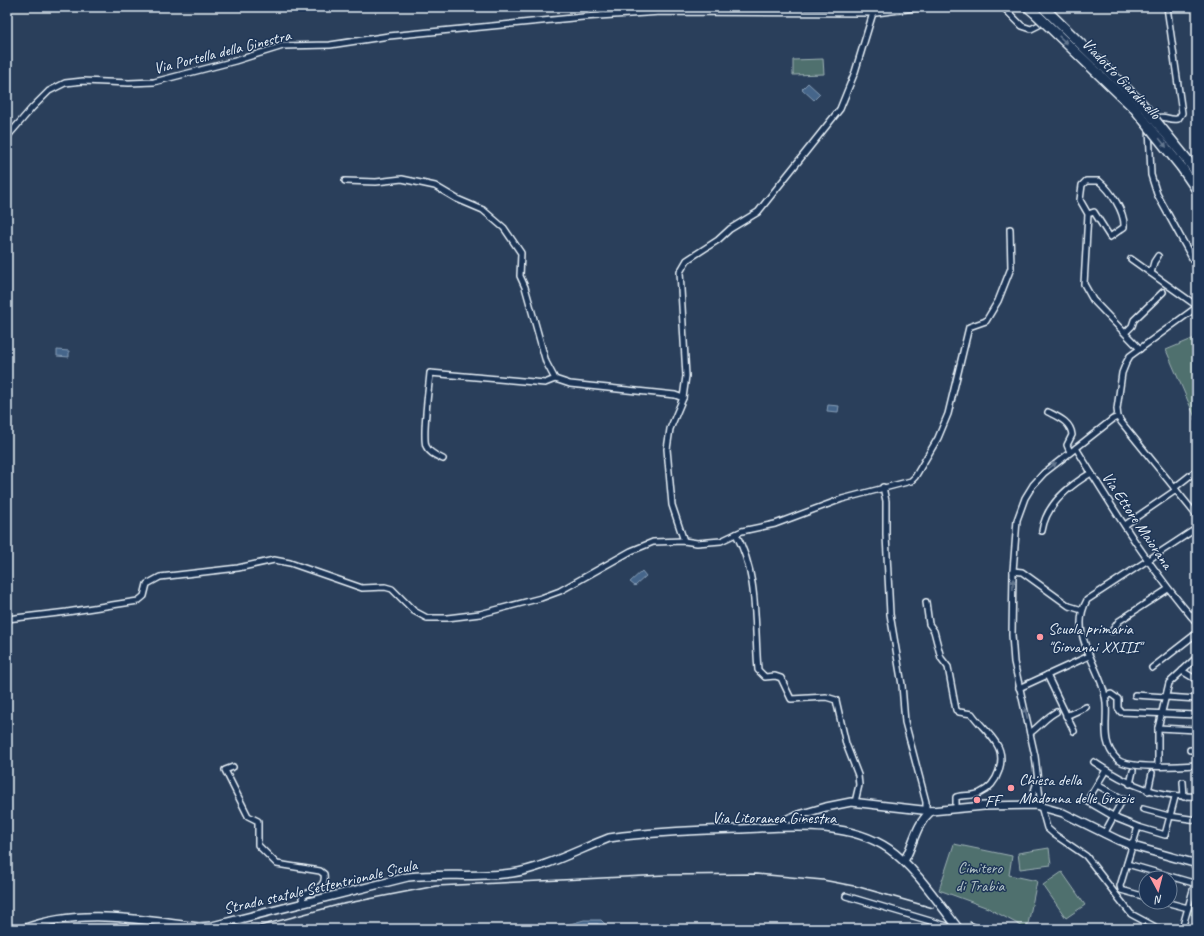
<svg xmlns="http://www.w3.org/2000/svg" width="1204" height="936" font-family="Caveat,sans-serif">
  <style>
    .green { fill: #506f6e; stroke: #9cb0b3 }
    .water { fill: #45658a; stroke: #869db6 }
    .lines { fill: none; stroke-linecap: round; stroke-linejoin: round }
    .shore { stroke: #a7b9cc; stroke-width: 1 }
    .street-casing { stroke: #e8f1f8; stroke-width: 8 }
    .secondary-casing { stroke: #e8f1f8; stroke-width: 10 }
    .highway-casing { stroke: #e8f1f8; stroke-width: 12 }
    .street { stroke: #1d3557; stroke-width: 5 }
    .secondary { stroke: #1d3557; stroke-width: 7 }
    .highway { stroke: #1d3557; stroke-width: 9 }
    .rail { stroke: #e8f1f8; stroke-width: 1.5 }
    .highway-bridge-casing { stroke: #e8f1f8; stroke-width: 12; stroke-linecap: butt }
    .highway-bridge { stroke: #1d3557; stroke-width: 9 }
    .oneway { fill: #64778f }
    .poi-dot { fill: #ff9aa2; stroke: #1d3557; stroke-width: 1.5 }
    .labels { text-anchor: middle; stroke-width: 3; stroke-linejoin: round; paint-order: stroke }
    .street-label { font-size: 16px; fill: #e8f1f8; stroke: #1d3557 }
    .poi-label { font-size: 16px; fill: #e8f1f8; stroke: #1d3557; text-anchor: start }
    .park-label { font-size: 16px; fill: #b3c4c8; stroke: #1d3557 }
  </style>
  <rect width="100%" height="100%" fill="#2a3f5b"/>
  <filter id="ink" filterUnits="userSpaceOnUse"><feTurbulence type="fractalNoise" baseFrequency=".025" numOctaves="2"/><feDisplacementMap in="SourceGraphic" scale="8" xChannelSelector="R" yChannelSelector="G"/><feConvolveMatrix kernelMatrix="1 2 1 2 8 2 1 2 1" color-interpolation-filters="sRGB"/></filter>
  <g filter="url(#ink)">
    <g class="green">
      <polygon points="823,59 824,74 793,75 793,60"/>
      <polygon points="1197,337 1197,422 1166,350"/>
      <polygon points="954,844 1012,856 1009,875 1037,881 1027,929 988,908 939,890"/>
      <polygon points="1049,848 1051,865 1020,869 1018,853"/>
      <polygon points="1062,872 1085,905 1066,918 1043,885"/>
      <polygon points="1194,903 1197,904 1197,917 1190,914"/>
    </g>
    <g class="water">
      <polygon points="808,83 820,94 814,100 802,89"/>
      <polygon points="57,350 69,351 69,357 57,356"/>
      <polygon points="828,405 839,406 838,412 827,411"/>
      <polygon points="642,571 646,576 635,586 630,582"/>
      <polygon points="584,920 601,920 610,929 553,929"/>
    </g>
    <g class="lines">
      <polyline class="shore" points="565,929 584,924 598,924 604,929"/>
      <defs>
        <g id="street">
          <polyline points="1003,7 1022,26 1031,29 1039,25 1048,10"/>
          <path d="M1154,119C1165,114 1168,121 1178,119L1182,113L1167,7"/>
          <polyline points="1149,127 1151,175 1157,194 1197,267"/>
          <polyline points="7,137 32,108 49,91 65,83 83,81 129,83 154,82 235,61 283,46 330,45 389,36 583,17 661,12 876,13 923,7"/>
          <polyline points="345,181 376,182 402,179 435,186 457,199 483,210 504,228 521,253 520,276 525,287 546,362 555,379"/>
          <path d="M1088,214L1094,212L1110,237L1124,227C1125,212 1111,191 1099,181H1086L1082,185L1080,200L1088,214L1084,284L1093,300L1140,349"/>
          <polyline points="1131,259 1197,306"/>
          <polyline points="1151,273 1154,262 1158,256"/>
          <polyline points="1197,307 1130,356 1126,363 1122,373 1117,409 1118,417 1122,423 1197,516"/>
          <polyline points="1125,333 1132,326 1134,320 1163,292"/>
          <path d="M1048,412C1058,417 1071,422 1072,435L1067,445L1070,452"/>
          <polyline points="1118,417 1113,419 1044,473 1033,485 1025,498 1017,520 1013,571 1012,635 1014,662 1035,756 1041,806 1047,828 1055,835 1086,856 1131,914 1159,929"/>
          <path d="M1076,448C1113,508 1150,570 1197,623"/>
          <path d="M443,459C437,456 429,453 426,446C422,434 429,387 430,373L545,383L555,379L570,384L675,395L683,398"/>
          <polyline points="883,487 886,501 886,535 890,614 902,685 905,722 926,802 926,810"/>
          <polyline points="1174,488 1197,470"/>
          <polyline points="1125,525 1176,490"/>
          <path d="M1197,528L1087,600C1068,634 1099,664 1105,696C1110,717 1098,742 1118,760C1129,769 1182,766 1197,765"/>
          <path d="M1042,531C1046,504 1069,486 1091,473"/>
          <path d="M736,534C759,576 754,623 758,670L765,677L775,676L781,678L791,699L826,697L836,700L846,744L858,775L859,785L855,802"/>
          <polyline points="684,541 672,505 667,449 670,429 683,398 686,376 680,272 687,260 718,240 730,229 758,212 840,109 855,72 873,13"/>
          <polyline points="1013,571 1022,572 1069,606 1082,610"/>
          <path d="M926,602L929,624L934,631L941,658L948,667L956,710L959,712L972,714C979,724 989,732 996,743C1007,759 998,785 980,793C972,797 964,794 956,797V808"/>
          <polyline points="1191,616 1197,611"/>
          <polyline points="7,619 67,612 138,601 144,596 147,584 160,577 238,568 274,560 290,563 362,588 385,587 392,589 414,611 427,618 447,618 480,614 541,598 560,591 631,551 653,542 684,541 697,543 721,541 742,531 775,524 842,499 911,481 915,477 938,438 948,414 969,327 986,321 998,301 1011,268 1010,229"/>
          <polyline points="1112,631 1119,621 1168,589"/>
          <polyline points="1152,668 1197,633"/>
          <polyline points="1182,671 1197,680"/>
          <polyline points="1047,675 1074,731"/>
          <polyline points="1019,688 1089,656"/>
          <polyline points="1135,695 1197,699"/>
          <polyline points="1105,696 1111,694 1118,699 1118,708 1121,712 1197,715"/>
          <polyline points="1066,716 1086,707"/>
          <polyline points="1158,728 1197,730"/>
          <path d="M1030,733C1040,726 1046,717 1056,712"/>
          <polyline points="1190,750 1197,750"/>
          <path d="M1094,762C1126,784 1158,798 1197,796"/>
          <polyline points="1158,766 1158,728 1169,683 1197,657"/>
          <path d="M233,767L225,770L248,816L258,821V845L277,864L320,871L324,874C327,891 309,888 302,898L304,903"/>
          <polyline points="1106,770 1087,801 1118,819 1138,827 1165,835 1175,797"/>
          <polyline points="1183,782 1184,797"/>
          <polyline points="1130,784 1133,771"/>
          <polyline points="1097,785 1123,799 1104,834"/>
          <polyline points="1148,791 1152,773"/>
          <polyline points="1025,805 1032,797 1038,779"/>
          <polyline points="1143,809 1169,816 1197,820"/>
          <polyline points="1138,827 1120,886 1121,890 1146,897"/>
          <polyline points="1127,864 1197,884"/>
          <polyline points="846,896 947,926 950,929"/>
          <polyline points="1165,902 1188,908"/>
          <polyline points="1182,929 1195,883"/>
        </g>
        <g id="secondary">
          <polyline points="780,827 780,823 792,817 826,807 851,802 931,811 984,806 1035,805 1063,813 1118,840 1133,846 1197,864"/>
          <path d="M904,861C914,844 915,825 931,811"/>
          <path d="M23,929C81,907 140,920 199,927L212,926L408,877C443,873 478,878 512,873C542,869 580,849 609,838L623,836C661,832 700,830 738,829C788,827 846,820 889,849C915,867 939,904 959,929"/>
        </g>
        <g id="highway">
          <polyline points="1028,7 1035,13"/>
          <polyline points="1189,162 1197,173"/>
          <polyline points="1182,168 1197,190"/>
        </g>
      </defs>
      <use href="#street" class="street-casing"/>
      <use href="#secondary" class="secondary-casing"/>
      <use href="#highway" class="highway-casing"/>
      <use href="#street" class="street"/>
      <use href="#secondary" class="secondary"/>
      <use href="#highway" class="highway"/>
      <g class="rail">
        <polyline points="970,922 988,929"/>
        <polyline points="248,929 338,905 436,886 665,875 756,874 823,880 859,887 933,908"/>
      </g>
      <defs>
        <g id="highway-bridge">
          <polyline points="1043,7 1142,104 1189,162"/>
          <polyline points="1035,13 1135,109 1182,168"/>
        </g>
      </defs>
      <use href="#highway-bridge" class="highway-bridge-casing"/>
      <use href="#highway-bridge" class="highway-bridge"/>
    </g>
    <defs><path id="oneway-solid" d="M-6-.8H1V-3.2L6.5 0L1 3.2V.8H-6Z"/></defs>
    <g class="oneway">
      <use href="#oneway-solid" transform="translate(1063 40) rotate(44)"/>
      <use href="#oneway-solid" transform="translate(1163 143) rotate(51)"/>
      <use href="#oneway-solid" transform="translate(1052 466) rotate(-38)"/>
      <use href="#oneway-solid" transform="translate(1013 584) rotate(-89)"/>
      <use href="#oneway-solid" transform="translate(1026 713) rotate(-105)"/>
    </g>
  </g>
  <g class="poi-dot">
    <circle cx="1040" cy="637" r="4"/>
    <circle cx="1011" cy="788" r="4"/>
    <circle cx="977" cy="800" r="4"/>
  </g>
  <g class="labels">
    <g class="street-label">
      <text transform="translate(222 51) rotate(-14)" y="6">Via Portella della Ginestra</text>
      <text transform="translate(1122 78) rotate(46)" y="6">Viadotto Giardinello</text>
      <text transform="translate(1138 520) rotate(56)" y="6">Via Ettore Maiorana</text>
      <text x="774" y="823">Via Litoranea Ginestra</text>
      <text transform="translate(320 886) rotate(-13)" y="6">Strada statale Settentrionale Sicula</text>
    </g>
    <g class="poi-label">
      <text x="1048" y="634">Scuola primaria<tspan x="1048" dy="18">"Giovanni XXIII"</tspan></text>
      <text x="1019" y="785">Chiesa della<tspan x="1019" dy="18">Madonna delle Grazie</tspan></text>
      <text x="985" y="806">FF</text>
    </g>
    <g class="park-label">
      <text x="980" y="873">Cimitero<tspan x="980" dy="18">di Trabia</tspan></text>
    </g>
  </g>
  <rect width="1204" height="936" fill="none" stroke="#1d3557" stroke-width="24"/>
  <rect x="12" y="12" width="1180" height="912" fill="none" stroke="#e8f1f8" stroke-width="1.5" filter="url(#ink)"/>
  <g transform="translate(1158 890) rotate(173)"><circle r="19" fill="#1d3557" stroke="#6e8097"/>
  <path d="M0-3L7 15L0 10L-7 15Z" fill="#ff9aa2"/>
  <text y="-6" font-size="11" font-weight="bold" text-anchor="middle" fill="#e8f1f8">N</text>
  </g>
</svg>
